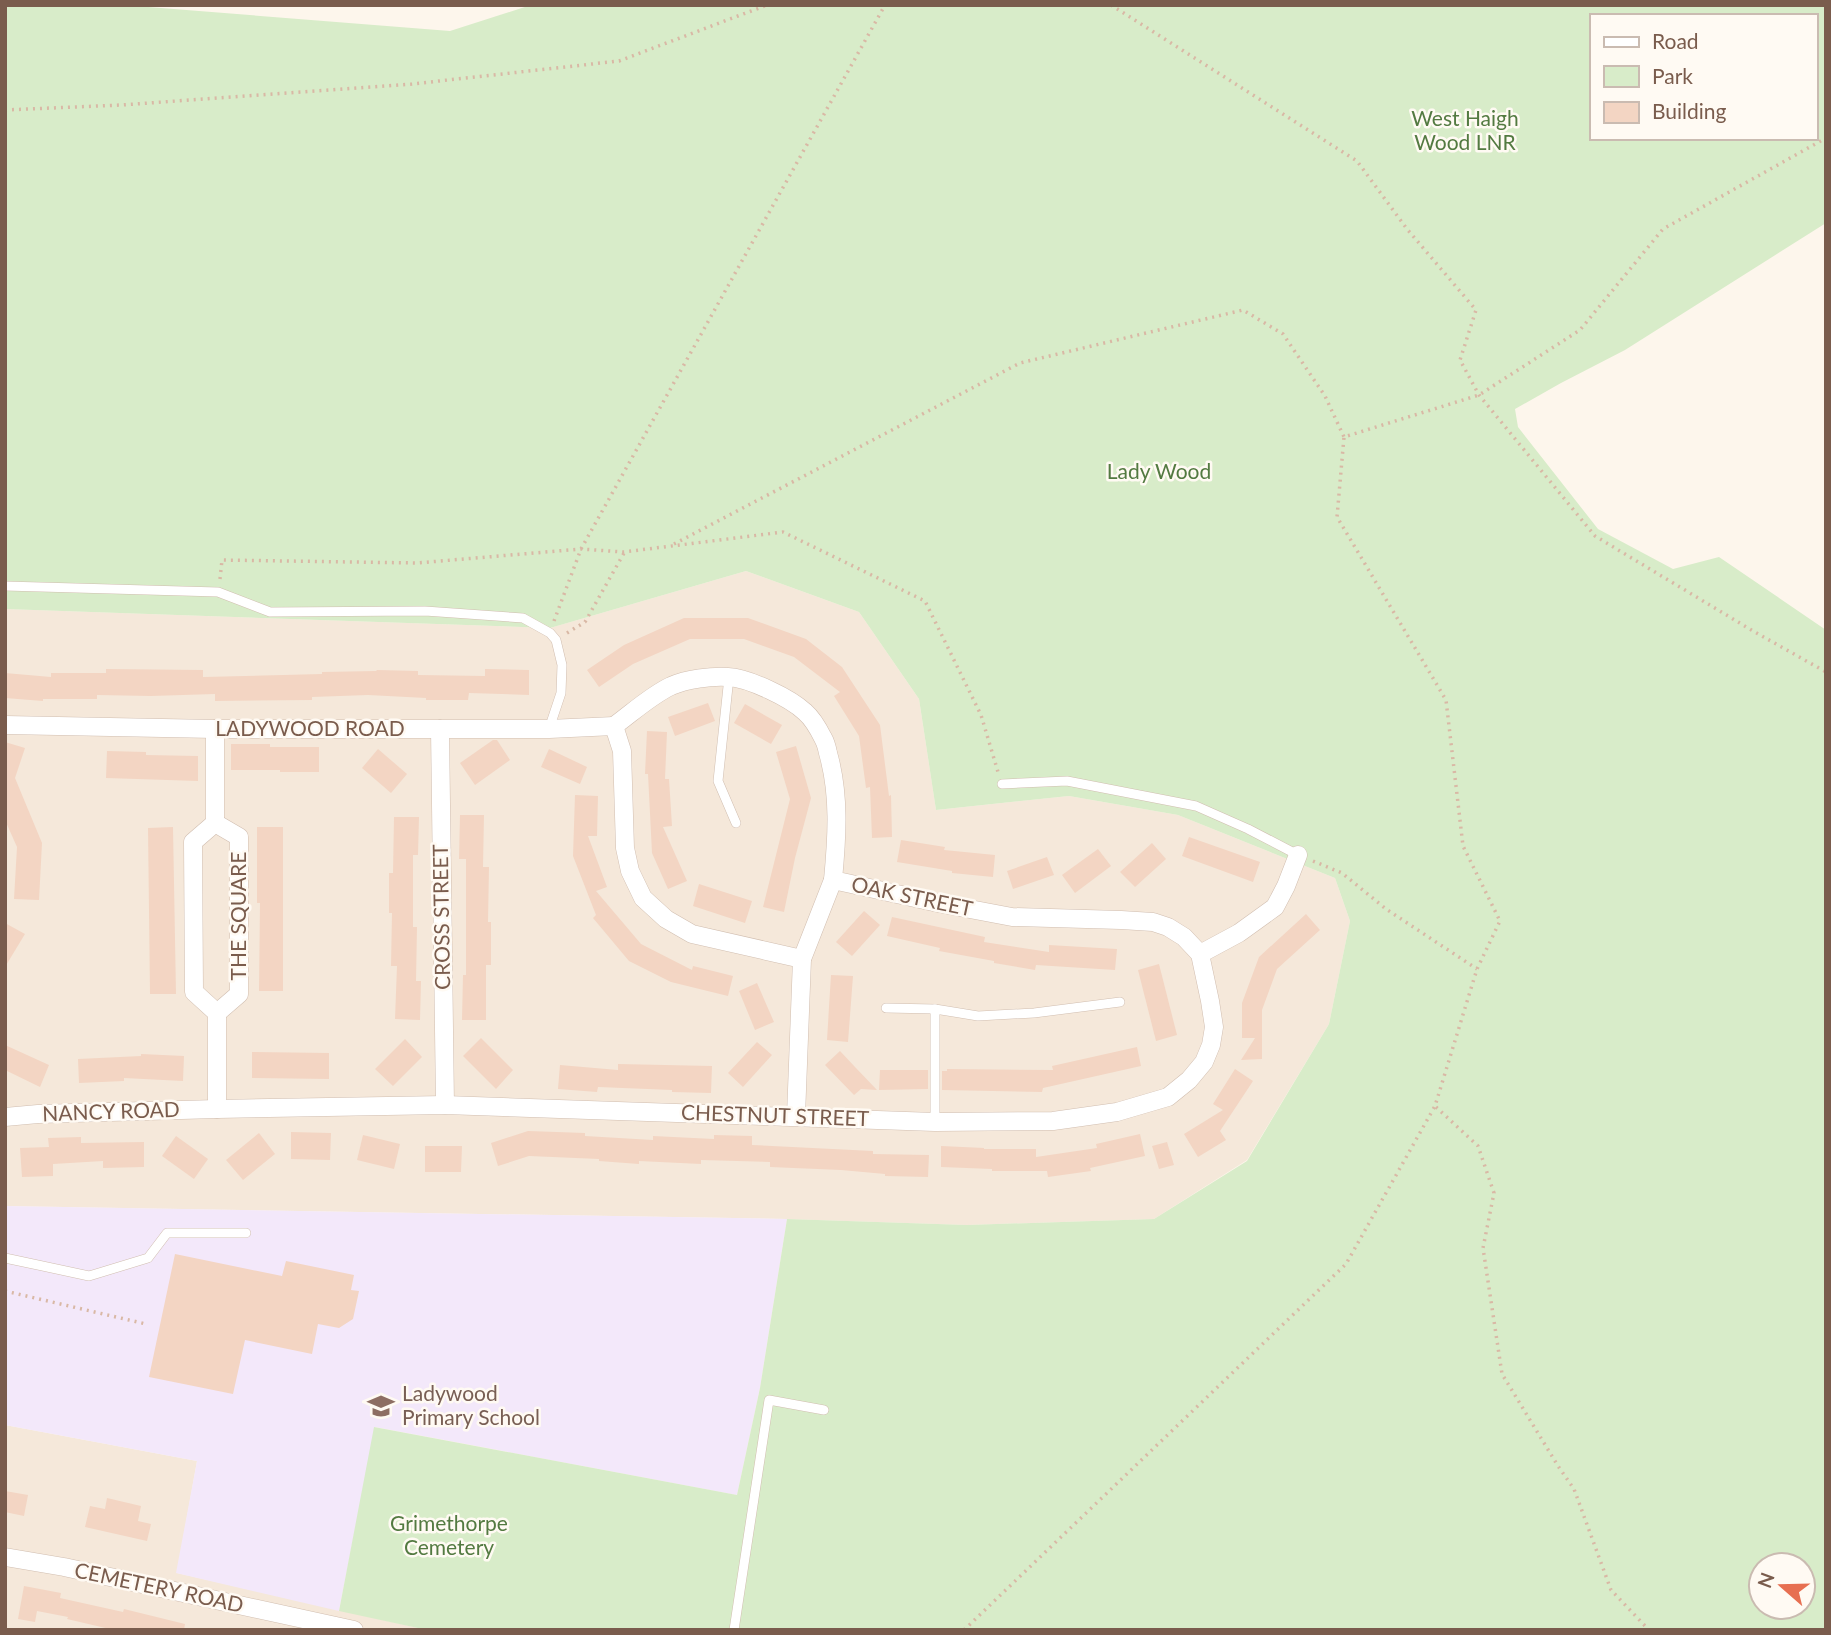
<svg xmlns="http://www.w3.org/2000/svg" width="1831" height="1635" font-family="Lato,sans-serif">
  <style>
    .residential { fill: #f5e8da }
    .education { fill: #f3e8fa }
    .green { fill: #d8ecc9; fill-rule: evenodd }
    .building { fill: #f3d5c3 }
    .lines { fill: none; stroke-linecap: round; stroke-linejoin: round }
    .service-casing { stroke: #d1beb0; stroke-width: 10 }
    .minor-casing { stroke: #d1beb0; stroke-width: 19 }
    .path { stroke: #d9b8a5; stroke-width: 3.5; stroke-dasharray: 2 5; stroke-linecap: butt }
    .service { stroke: #fff; stroke-width: 9 }
    .minor { stroke: #fff; stroke-width: 18 }
    .labels { text-anchor: middle; stroke-width: 5; stroke-linejoin: round; paint-order: stroke }
    .park-label { font-size: 21px; fill: #537a41; stroke: #fffaf3 }
    .street-label { font-size: 21px; fill: #7a5c4d; stroke: #fffaf3 }
    .education-label { font-size: 21px; fill: #785e54; stroke: #fffaf3; text-anchor: start }
  </style>
  <rect width="100%" height="100%" fill="#fdf6ec"/>
  <g class="residential">
    <polygon points="746,571 859,612 919,699 936,810 1069,796 1178,815 1335,878 1350,921 1329,1024 1247,1160 1154,1219 967,1225 787,1219 5,1206 5,609 550,628"/>
    <polygon points="5,1425 197,1461 177,1573 427,1630 5,1630"/>
  </g>
  <polygon class="education" points="5,1206 787,1219 760,1388 737,1495 375,1427 339,1611 176,1573 197,1461 5,1425"/>
  <path class="green" d="M5,5H123L450,31L531,5H1826V223L1625,350L1561,383L1515,409L1518,427L1598,529L1673,569L1719,557L1826,630V1630H427L339,1611L374,1427L737,1495L760,1388L787,1219L967,1225L1154,1219L1247,1161L1329,1024L1350,921L1335,878L1178,815L1069,796L936,810L919,699L859,612L746,571L550,628L5,609ZM1591,16H1815V138H1591ZM1761,1565H1803V1607H1761Z"/>
  <g class="building">
    <polygon points="684,618 748,618 806,639 842,667 880,725 889,796 891,795 892,837 872,838 870,787 866,788 859,736 834,696 840,692 794,657 744,639 690,639 633,664 599,687 587,670 624,645"/>
    <polygon points="106,669 203,670 203,677 322,674 322,672 376,671 377,670 418,671 418,675 485,676 485,669 529,670 529,695 469,693 468,700 426,700 426,698 368,695 312,697 312,700 215,701 215,694 151,696 97,695 97,699 43,699 43,701 5,698 5,673 51,677 51,673 106,673"/>
    <polygon points="708,703 715,721 675,736 668,717"/>
    <polygon points="745,704 782,725 771,744 734,723"/>
    <polygon points="647,731 667,732 665,779 669,779 672,826 663,827 687,881 668,889 652,853 648,774 645,774"/>
    <polygon points="493,740 497,740 510,760 475,785 460,763"/>
    <polygon points="5,742 25,748 15,778 42,843 39,900 14,899 17,847 5,820"/>
    <polygon points="231,744 270,744 270,747 319,747 319,772 280,772 280,770 231,770"/>
    <polygon points="796,746 811,798 795,858 784,912 763,907 790,799 776,752"/>
    <polygon points="378,749 407,774 391,793 362,768"/>
    <polygon points="549,749 587,767 580,784 541,767"/>
    <polygon points="107,751 146,752 146,755 198,756 198,781 106,778"/>
    <polygon points="575,795 598,796 597,836 588,836 607,887 596,891 641,944 692,970 693,966 733,976 728,996 671,982 629,961 593,918 596,915 573,856"/>
    <polygon points="460,815 484,815 483,867 489,867 488,922 491,922 491,965 486,965 486,1020 462,1020 463,975 466,975 466,859 459,859"/>
    <polygon points="394,817 419,817 418,855 413,855 413,927 417,927 416,981 421,981 420,1020 395,1019 397,966 391,966 392,913 389,913 389,873 393,873"/>
    <polygon points="173,827 176,994 150,994 148,828"/>
    <polygon points="257,827 283,827 283,991 259,991 260,903 257,903"/>
    <polygon points="1189,837 1260,862 1253,882 1182,856"/>
    <polygon points="901,840 945,847 944,850 995,855 993,877 952,873 952,871 897,862"/>
    <polygon points="1152,843 1166,859 1135,887 1120,872"/>
    <polygon points="1098,849 1111,866 1075,893 1062,875"/>
    <polygon points="1047,857 1054,875 1013,889 1007,871"/>
    <polygon points="699,884 752,901 745,923 693,906"/>
    <polygon points="864,911 880,925 852,956 836,942"/>
    <polygon points="1306,914 1320,930 1277,969 1262,1010 1262,1059 1241,1060 1255,1038 1242,1038 1242,1003 1259,957"/>
    <polygon points="892,917 985,937 984,942 1049,952 1049,945 1117,949 1115,970 1036,965 1035,970 994,963 994,961 939,951 940,948 887,936"/>
    <polygon points="5,923 25,934 5,967"/>
    <polygon points="1159,964 1177,1035 1156,1041 1138,970"/>
    <polygon points="831,975 853,976 848,1042 827,1040"/>
    <polygon points="757,983 774,1022 755,1030 739,991"/>
    <polygon points="481,1038 513,1070 496,1089 463,1056"/>
    <polygon points="405,1039 422,1057 393,1086 375,1069"/>
    <polygon points="757,1042 772,1055 743,1087 728,1073"/>
    <polygon points="5,1045 49,1065 40,1087 5,1070"/>
    <polygon points="1137,1047 1141,1066 1043,1088 1042,1092 942,1090 942,1071 947,1071 947,1069 1053,1070 1052,1066"/>
    <polygon points="840,1051 855,1067 877,1090 861,1089 854,1095 825,1065"/>
    <polygon points="252,1052 329,1053 329,1079 252,1078"/>
    <polygon points="141,1054 184,1056 183,1081 124,1078 124,1081 79,1083 78,1059 141,1056"/>
    <polygon points="618,1064 712,1066 711,1093 672,1092 672,1090 598,1087 597,1092 558,1089 560,1065 618,1070"/>
    <polygon points="1235,1069 1253,1081 1220,1131 1226,1140 1198,1157 1184,1134 1223,1110 1213,1104"/>
    <polygon points="880,1070 928,1070 928,1089 879,1090"/>
    <polygon points="528,1131 585,1133 585,1136 653,1140 653,1136 714,1139 714,1135 752,1136 752,1145 873,1151 873,1154 929,1155 928,1177 885,1176 885,1174 841,1170 770,1167 770,1162 701,1160 701,1164 639,1161 639,1164 599,1161 599,1159 529,1156 498,1166 491,1143"/>
    <polygon points="291,1132 331,1133 330,1160 291,1159"/>
    <polygon points="259,1133 275,1154 243,1180 226,1160"/>
    <polygon points="1140,1134 1145,1156 1090,1168 1091,1171 1048,1177 1047,1171 992,1171 992,1169 941,1167 941,1146 984,1148 984,1149 1036,1149 1036,1157 1097,1148 1096,1144"/>
    <polygon points="363,1135 400,1144 394,1169 357,1160"/>
    <polygon points="176,1136 208,1159 194,1179 162,1156"/>
    <polygon points="81,1137 81,1143 144,1142 144,1167 103,1168 103,1161 53,1164 53,1176 22,1177 20,1148 49,1147 48,1138"/>
    <polygon points="1167,1142 1174,1165 1159,1169 1152,1146"/>
    <polygon points="425,1146 462,1146 461,1172 425,1172"/>
    <polygon points="175,1254 282,1276 286,1261 354,1275 351,1290 359,1291 353,1319 339,1328 318,1324 312,1354 245,1340 233,1394 149,1377"/>
    <polygon points="5,1491 28,1495 24,1516 5,1512"/>
    <polygon points="107,1498 141,1506 138,1521 151,1524 147,1541 85,1527 90,1506 105,1509"/>
    <polygon points="24,1586 61,1593 60,1598 123,1612 124,1609 185,1624 184,1630 114,1630 67,1619 68,1617 37,1611 35,1622 18,1619"/>
  </g>
  <g class="lines">
    <defs>
      <g id="service">
        <polyline points="5,586 218,592 270,612 425,611 523,618 550,633 556,640 562,665 561,693 549,729"/>
        <polyline points="729,677 718,781 736,823"/>
        <polyline points="1002,784 1067,781 1196,806 1248,829 1298,855"/>
        <polyline points="886,1008 935,1009 978,1016 1034,1013 1120,1002"/>
        <polyline points="935,1122 935,1009"/>
        <polyline points="5,1258 89,1276 148,1258 167,1233 246,1233"/>
        <polyline points="734,1630 769,1400 824,1410"/>
      </g>
      <g id="minor">
        <polyline points="5,725 215,729 549,729 614,726"/>
        <polyline points="614,726 622,751 625,848 630,871 643,898 666,919 692,934 802,959"/>
        <polyline points="215,729 215,823 193,842 194,992 217,1013 217,1109"/>
        <polyline points="440,729 445,1105"/>
        <polyline points="215,823 239,837 239,994 217,1013"/>
        <polyline points="1200,954 1239,933 1275,907 1286,886 1298,855"/>
        <polyline points="796,1116 802,959 833,880"/>
        <path d="M5,1117L38,1114L217,1109L445,1105L935,1122L1053,1121L1117,1112L1168,1097L1189,1080L1204,1062L1211,1045L1214,1027L1210,1001L1200,954L1184,937L1168,927L1153,922L1121,920L1012,917L938,903L833,880C837,838 840,795 828,753C827,748 826,743 823,738C819,730 812,718 805,712C790,698 749,678 728,677C711,676 687,679 671,686C650,696 632,713 614,726"/>
        <polyline points="5,1557 64,1567 354,1630"/>
      </g>
    </defs>
    <use href="#service" class="service-casing"/>
    <use href="#minor" class="minor-casing"/>
    <g class="path">
      <polyline points="1111,5 1357,161 1407,229 1476,310 1460,360 1479,395 1595,536 1753,631 1826,672"/>
      <polyline points="5,110 121,105 412,84 619,61 767,5"/>
      <polyline points="674,544 1020,363 1243,310 1283,334 1325,396 1344,437"/>
      <polyline points="220,579 222,560 417,563 581,549 624,552 783,532 925,601 981,715 998,772"/>
      <polyline points="554,621 581,549 885,5"/>
      <polyline points="567,633 585,622 624,553"/>
      <polyline points="1313,861 1342,873 1386,909 1477,969"/>
      <polyline points="1436,1107 1478,1146 1494,1193 1483,1248 1502,1374 1558,1466 1574,1489 1611,1590 1649,1630"/>
      <polyline points="5,1291 146,1324"/>
      <polyline points="964,1630 1346,1264 1435,1106 1477,969 1500,921 1463,846 1446,700 1337,517 1344,437 1479,395 1580,330 1663,229 1826,138"/>
    </g>
    <use href="#service" class="service"/>
    <use href="#minor" class="minor"/>
  </g>
  <defs>
    <symbol id="school-bare" viewBox="-9 -9 18 18"><path d="M0-5L7-2L0 1L-7-2ZM-4 1L0 2.5L4 1V4Q0 6-4 4Z" fill="#8d6e63" stroke="#fffaf3" stroke-width="2.5" paint-order="stroke"/></symbol>
  </defs>
  <g fill-rule="evenodd">
    <use href="#school-bare" x="362" y="1387" width="38" height="38"/>
  </g>
  <g class="labels">
    <g class="park-label">
      <text x="1465" y="126">West Haigh<tspan x="1465" dy="24">Wood LNR</tspan></text>
      <text x="1159" y="479">Lady Wood</text>
      <text x="449" y="1531">Grimethorpe<tspan x="449" dy="24">Cemetery</tspan></text>
    </g>
    <g class="street-label">
      <text x="310" y="736">LADYWOOD ROAD</text>
      <text transform="translate(912 897) rotate(12)" y="7">OAK STREET</text>
      <text transform="translate(239 916) rotate(-90)" y="7">THE SQUARE</text>
      <text transform="translate(442 917) rotate(-91)" y="7">CROSS STREET</text>
      <text transform="translate(111 1112) rotate(-2)" y="7">NANCY ROAD</text>
      <text transform="translate(775 1116) rotate(2)" y="7">CHESTNUT STREET</text>
      <text transform="translate(159 1588) rotate(12)" y="7">CEMETERY ROAD</text>
    </g>
    <g class="education-label">
      <text x="402" y="1401">Ladywood<tspan x="402" dy="24">Primary School</tspan></text>
    </g>
  </g>
  <rect width="1831" height="1635" fill="none" stroke="#7a5c4d" stroke-width="14"/>
  <rect x="1590" y="14" width="228" height="126" fill="#fffaf3" stroke="#cabbb1" stroke-width="2"/>
  <rect x="1604" y="37" width="35" height="10" fill="#ffffff" stroke="#cabbb1" stroke-width="2"/>
  <text x="1652" y="49" font-size="21" fill="#7a5c4d">Road</text>
  <rect x="1604" y="66" width="35" height="21" fill="#d8ecc9" stroke="#cabbb1" stroke-width="2"/>
  <text x="1652" y="84" font-size="21" fill="#7a5c4d">Park</text>
  <rect x="1604" y="102" width="35" height="21" fill="#f3d5c3" stroke="#cabbb1" stroke-width="2"/>
  <text x="1652" y="119" font-size="21" fill="#7a5c4d">Building</text>
  <g transform="translate(1782 1586) rotate(290)"><circle r="33" fill="#fffaf3" stroke="#cabbb1" stroke-width="2"/>
  <path d="M0-5L12 26L0 18L-12 26Z" fill="#e76f51"/>
  <text y="-10" font-size="19" font-weight="bold" text-anchor="middle" fill="#7a5c4d">N</text>
  </g>
</svg>
